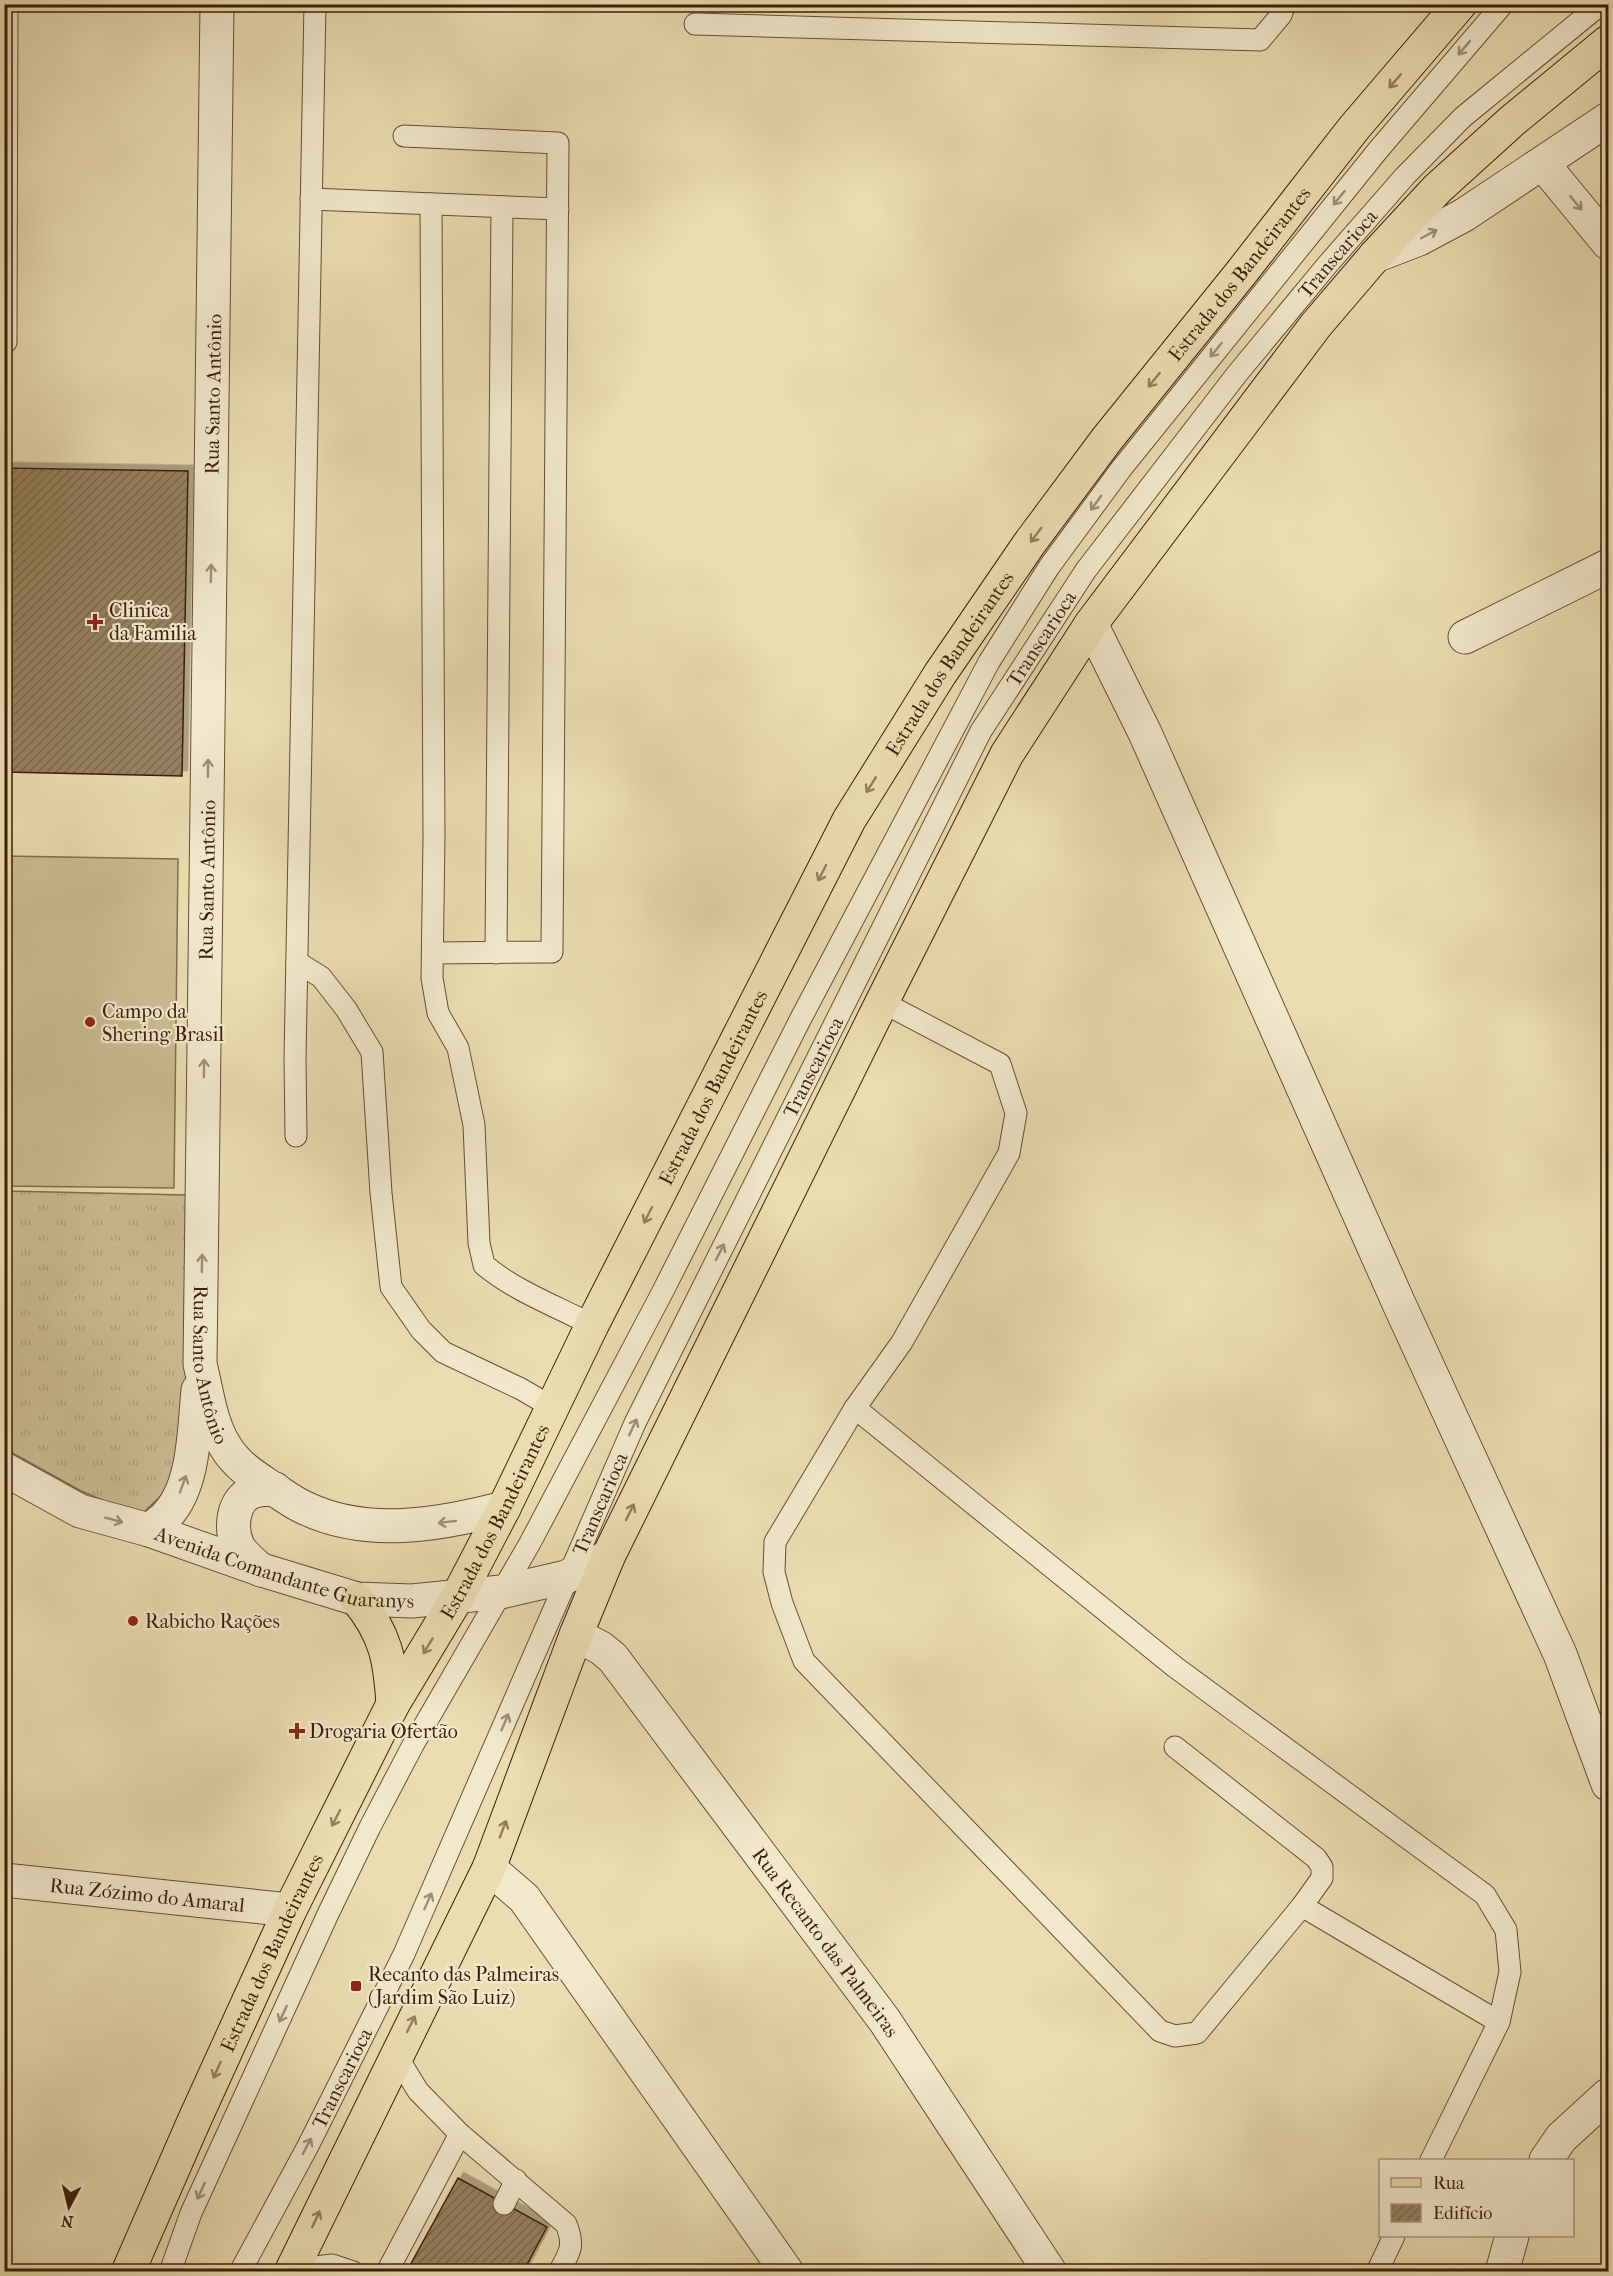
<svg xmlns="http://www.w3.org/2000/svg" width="1613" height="2276" font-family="'IM FELL French Canon',serif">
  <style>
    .grass { fill: url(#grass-tufts); stroke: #856c50; stroke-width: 1.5 }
    .pitch { fill: #cdbc95; stroke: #856c50; stroke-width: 1.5 }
    .building { fill: url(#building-hatch); stroke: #3d1d0b; stroke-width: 1.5; filter: url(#shadow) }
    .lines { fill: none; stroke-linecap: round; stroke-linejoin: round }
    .service-casing { stroke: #684d34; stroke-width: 23 }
    .minor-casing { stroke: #684d34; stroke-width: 35 }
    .tertiary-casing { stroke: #684d34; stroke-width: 35 }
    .primary-casing { stroke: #3d1d0b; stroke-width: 35 }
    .service { stroke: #f2e9cc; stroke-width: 21 }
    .minor { stroke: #f2e9cc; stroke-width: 33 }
    .tertiary { stroke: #f2e9cc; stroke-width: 33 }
    .primary { stroke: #ebddb1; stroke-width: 33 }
    .oneway { stroke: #a18d75 }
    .oneway2 { stroke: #947d5e }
    .poi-dot { fill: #8f2418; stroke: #f2e9cc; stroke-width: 2 }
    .labels { text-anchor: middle; stroke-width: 4.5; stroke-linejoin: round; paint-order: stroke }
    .street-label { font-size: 20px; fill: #3d1d0b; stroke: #f2e9cc }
    .poi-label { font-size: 20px; fill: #3d1d0b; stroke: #f2e9cc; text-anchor: start }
  </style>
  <defs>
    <pattern id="grass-tufts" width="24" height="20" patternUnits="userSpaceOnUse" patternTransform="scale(1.5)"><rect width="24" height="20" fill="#cdbc95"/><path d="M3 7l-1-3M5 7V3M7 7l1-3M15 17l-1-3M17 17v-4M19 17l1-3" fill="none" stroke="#b1a17f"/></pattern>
    <pattern id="building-hatch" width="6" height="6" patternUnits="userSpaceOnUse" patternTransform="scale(1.5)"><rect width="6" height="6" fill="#978161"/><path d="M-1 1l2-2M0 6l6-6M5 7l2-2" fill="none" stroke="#7c694e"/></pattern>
    <filter id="shadow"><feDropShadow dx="5.5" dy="-5.5" stdDeviation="0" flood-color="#0004"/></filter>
  </defs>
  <rect width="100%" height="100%" fill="#ebddb1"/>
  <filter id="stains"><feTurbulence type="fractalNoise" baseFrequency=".00333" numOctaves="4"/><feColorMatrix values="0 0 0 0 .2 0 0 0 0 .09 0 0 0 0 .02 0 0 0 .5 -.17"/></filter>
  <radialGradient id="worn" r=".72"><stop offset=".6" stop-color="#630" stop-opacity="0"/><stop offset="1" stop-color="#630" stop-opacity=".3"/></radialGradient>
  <polygon class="grass" points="5,1191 186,1195 190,1377 169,1488 140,1516 81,1491 5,1449"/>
  <polygon class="pitch" points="5,856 178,859 174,1188 5,1186"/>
  <g class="building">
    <polygon points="4,468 188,471 182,776 4,772"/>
    <polygon points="458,2178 547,2227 523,2272 413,2272 408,2269"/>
  </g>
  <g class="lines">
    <defs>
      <g id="service">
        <polyline points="695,24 1260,40 1281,15 1285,4"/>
        <polyline points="404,136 558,143 552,952 433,953"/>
        <polyline points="311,199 558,209"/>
        <path d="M431,204L434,837L432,978L438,1013L458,1048L474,1125L479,1243L484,1265C517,1292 554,1305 592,1325"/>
        <polyline points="6,342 7,4"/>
        <polyline points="496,953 502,207"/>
        <polyline points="297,962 321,977 346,1009 372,1052 381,1193 391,1287 421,1330 443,1352 521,1389 552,1407"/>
        <polyline points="882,1002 1000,1064 1016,1113 1009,1153 902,1342 855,1408 1175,1667 1485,1895 1506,1930 1510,1972 1499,2022 1431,2160"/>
        <polyline points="296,1136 295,1059 315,4"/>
        <polyline points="855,1408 775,1542 774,1572 782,1603 804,1661 1160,2031 1175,2036 1197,2033 1302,1906 1322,1878 1322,1867 1316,1858 1175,1747"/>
        <polyline points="1302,1906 1499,2022"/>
        <path d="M396,2055L418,2091L460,2134L566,2224C575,2246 570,2252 559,2272"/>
        <polyline points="504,2204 516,2180"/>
        <polyline points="292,2270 332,2265 353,2272"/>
        <polyline points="170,2272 191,2213 328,1914 370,1827 413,1745 530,1543 662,1293 800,1020 989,662 1049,567 1121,469 1379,149 1503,4"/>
        <path id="s1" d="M240,2272L308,2146L404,1954L635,1423L981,731L1086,570L1237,374L1328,264L1405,176L1463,117L1601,4"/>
        <polyline points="387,2272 460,2134"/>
        <polyline points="1377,2272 1394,2236"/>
      </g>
      <g id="minor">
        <polyline points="1543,164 1608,243"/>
        <polyline points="1091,624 1145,733 1400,1306 1560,1654 1608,1784"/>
        <polyline points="1465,637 1608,566"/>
        <path id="s2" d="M576,1635L601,1648L613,1658L885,2021L1050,2272"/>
        <polyline points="489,1868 524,1898 787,2272"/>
        <path id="s3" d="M4,1880L290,1910"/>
        <polyline points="1546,2160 1561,2138 1608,2095"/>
        <polyline points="1502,2272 1512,2236"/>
      </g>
      <g id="tertiary">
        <path id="s4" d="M217,4L200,1364C207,1391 210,1422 225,1446C237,1466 254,1476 272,1488C282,1494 292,1502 303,1507C366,1538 439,1525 504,1508"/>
        <polyline points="1375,256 1419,239 1464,215 1608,119"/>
        <path id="s5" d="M4,1469L80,1511L149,1530L262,1570L357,1599L412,1601L501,1592L566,1577L608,1557"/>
        <path d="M149,1530C155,1525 162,1521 167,1515C195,1485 194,1429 198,1390"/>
        <path d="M261,1570C253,1563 243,1555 238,1546C230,1529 232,1500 252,1492C259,1489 267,1489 275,1489"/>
      </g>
      <g id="primary">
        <path d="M357,1599C386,1635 390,1659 393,1704"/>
        <path id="s6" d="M128,2272L194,2121L290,1910L393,1704L458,1596L504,1508L592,1325L849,820L940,674L1029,544L1107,439L1241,273L1354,128L1460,4"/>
        <polyline points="291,2272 489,1868 576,1635 608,1557 882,1002 1007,754 1091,624 1316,325 1375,256 1437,189 1512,121 1608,42"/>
      </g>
    </defs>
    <use href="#service" class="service-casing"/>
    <use href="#minor" class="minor-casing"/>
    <use href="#tertiary" class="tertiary-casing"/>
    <use href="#primary" class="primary-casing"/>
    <use href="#service" class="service"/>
    <use href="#minor" class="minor"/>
    <use href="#tertiary" class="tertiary"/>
    <use href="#primary" class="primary"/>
  </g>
  <defs><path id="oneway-shaft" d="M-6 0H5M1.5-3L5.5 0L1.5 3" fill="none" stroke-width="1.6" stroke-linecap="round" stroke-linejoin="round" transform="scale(1.5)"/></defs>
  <g class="oneway">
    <use href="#oneway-shaft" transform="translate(1464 48) rotate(130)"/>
    <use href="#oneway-shaft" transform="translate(1339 198) rotate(129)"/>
    <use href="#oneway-shaft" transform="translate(1576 203) rotate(50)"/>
    <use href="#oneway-shaft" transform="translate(1429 234) rotate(-28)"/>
    <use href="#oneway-shaft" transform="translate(1216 350) rotate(129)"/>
    <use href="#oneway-shaft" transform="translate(1096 503) rotate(126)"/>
    <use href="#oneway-shaft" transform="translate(211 573) rotate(-89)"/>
    <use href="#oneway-shaft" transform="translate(208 768) rotate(-89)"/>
    <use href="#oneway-shaft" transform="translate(204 1068) rotate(-89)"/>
    <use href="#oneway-shaft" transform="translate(720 1252) rotate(-63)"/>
    <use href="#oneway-shaft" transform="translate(202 1263) rotate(-89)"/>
    <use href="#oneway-shaft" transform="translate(633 1427) rotate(-65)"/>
    <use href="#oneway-shaft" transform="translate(183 1484) rotate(-70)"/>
    <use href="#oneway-shaft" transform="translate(114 1520) rotate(15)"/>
    <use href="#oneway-shaft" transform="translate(447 1522) rotate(173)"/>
    <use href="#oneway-shaft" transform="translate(505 1722) rotate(-67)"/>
    <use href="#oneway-shaft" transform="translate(428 1901) rotate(-66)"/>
    <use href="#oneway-shaft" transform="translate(283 2014) rotate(115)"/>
    <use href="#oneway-shaft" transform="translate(307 2146) rotate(-62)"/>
    <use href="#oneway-shaft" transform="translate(201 2191) rotate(115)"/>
  </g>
  <g class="oneway2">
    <use href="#oneway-shaft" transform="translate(1395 81) rotate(131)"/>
    <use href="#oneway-shaft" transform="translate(1154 380) rotate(129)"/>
    <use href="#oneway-shaft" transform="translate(1036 535) rotate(127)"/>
    <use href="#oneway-shaft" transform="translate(871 785) rotate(122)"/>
    <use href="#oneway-shaft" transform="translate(822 873) rotate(117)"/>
    <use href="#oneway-shaft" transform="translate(648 1215) rotate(117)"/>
    <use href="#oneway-shaft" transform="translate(630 1512) rotate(-64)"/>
    <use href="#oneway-shaft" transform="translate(428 1646) rotate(121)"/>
    <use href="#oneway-shaft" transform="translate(336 1818) rotate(117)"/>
    <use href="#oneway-shaft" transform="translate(503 1829) rotate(-69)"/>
    <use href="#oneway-shaft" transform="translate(411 2024) rotate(-64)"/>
    <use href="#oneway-shaft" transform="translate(217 2070) rotate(114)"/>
    <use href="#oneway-shaft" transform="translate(316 2219) rotate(-65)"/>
  </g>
  <g class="poi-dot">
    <path d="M92 613h6v6h6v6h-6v6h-6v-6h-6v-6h6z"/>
    <circle cx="90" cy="1022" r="6"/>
    <circle cx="133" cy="1621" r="6"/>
    <path d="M294 1722h6v6h6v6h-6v6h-6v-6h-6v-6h6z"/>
    <rect x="350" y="1980" width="12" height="12" rx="3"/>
  </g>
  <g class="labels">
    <g class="street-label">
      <text dy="7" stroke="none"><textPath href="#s1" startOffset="2307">Transcarioca</textPath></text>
      <text dy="7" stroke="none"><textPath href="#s6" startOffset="2294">Estrada dos Bandeirantes</textPath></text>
      <text transform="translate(213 394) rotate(-89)" y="7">Rua Santo Antônio</text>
      <text dy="7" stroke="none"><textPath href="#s1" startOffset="1821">Transcarioca</textPath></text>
      <text dy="7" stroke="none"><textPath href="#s6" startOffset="1808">Estrada dos Bandeirantes</textPath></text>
      <text transform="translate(207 880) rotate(-89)" y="7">Rua Santo Antônio</text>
      <text dy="7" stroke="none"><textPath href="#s1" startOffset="1335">Transcarioca</textPath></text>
      <text dy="7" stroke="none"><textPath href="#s6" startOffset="1322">Estrada dos Bandeirantes</textPath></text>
      <text dy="7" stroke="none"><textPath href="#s4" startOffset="1362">Rua Santo Antônio</textPath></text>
      <text dy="7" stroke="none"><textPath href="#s1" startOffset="849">Transcarioca</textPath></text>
      <text dy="7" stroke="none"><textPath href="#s6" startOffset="836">Estrada dos Bandeirantes</textPath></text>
      <text dy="7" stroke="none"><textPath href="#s5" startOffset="300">Avenida Comandante Guaranys</textPath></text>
      <text dy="7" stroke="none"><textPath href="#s3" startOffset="144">Rua Zózimo do Amaral</textPath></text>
      <text dy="7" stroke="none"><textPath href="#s2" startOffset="399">Rua Recanto das Palmeiras</textPath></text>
      <text dy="7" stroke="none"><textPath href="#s6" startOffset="350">Estrada dos Bandeirantes</textPath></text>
      <text dy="7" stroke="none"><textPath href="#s1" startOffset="219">Transcarioca</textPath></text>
    </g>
    <g class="poi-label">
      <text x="109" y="617">Clinica<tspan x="109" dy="23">da Familia</tspan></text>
      <text x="102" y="1018">Campo da<tspan x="102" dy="23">Shering Brasil</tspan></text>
      <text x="145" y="1628">Rabicho Rações</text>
      <text x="309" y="1738">Drogaria Ofertão</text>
      <text x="368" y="1981">Recanto das Palmeiras<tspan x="368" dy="23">(Jardim São Luiz)</tspan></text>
    </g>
  </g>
  <rect width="1613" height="2276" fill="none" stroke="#ebddb1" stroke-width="24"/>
  <rect x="6" y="6" width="1601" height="2264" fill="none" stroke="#3d1d0b" stroke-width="3"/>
  <rect x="12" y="12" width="1589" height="2252" fill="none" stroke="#3d1d0b" stroke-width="1.5"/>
  <rect x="1379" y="2159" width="195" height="78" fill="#f2e9cc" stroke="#aa977f" stroke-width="1.5"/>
  <rect x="1391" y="2178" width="30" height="9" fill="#ebddb1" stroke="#aa977f" stroke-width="1.5"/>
  <text x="1433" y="2189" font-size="18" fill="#3d1d0b">Rua</text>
  <rect x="1391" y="2204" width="30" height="18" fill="url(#building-hatch)" stroke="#aa977f" stroke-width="1.5"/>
  <text x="1433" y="2219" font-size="18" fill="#3d1d0b">Edifício</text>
  <g transform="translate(69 2207) rotate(187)" stroke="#f2e9cc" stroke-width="4.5" paint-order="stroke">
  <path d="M0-4.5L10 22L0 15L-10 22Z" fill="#3d1d0b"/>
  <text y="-9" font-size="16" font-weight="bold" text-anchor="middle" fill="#3d1d0b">N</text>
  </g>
  <rect width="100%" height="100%" filter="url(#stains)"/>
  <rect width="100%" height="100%" fill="url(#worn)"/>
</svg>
